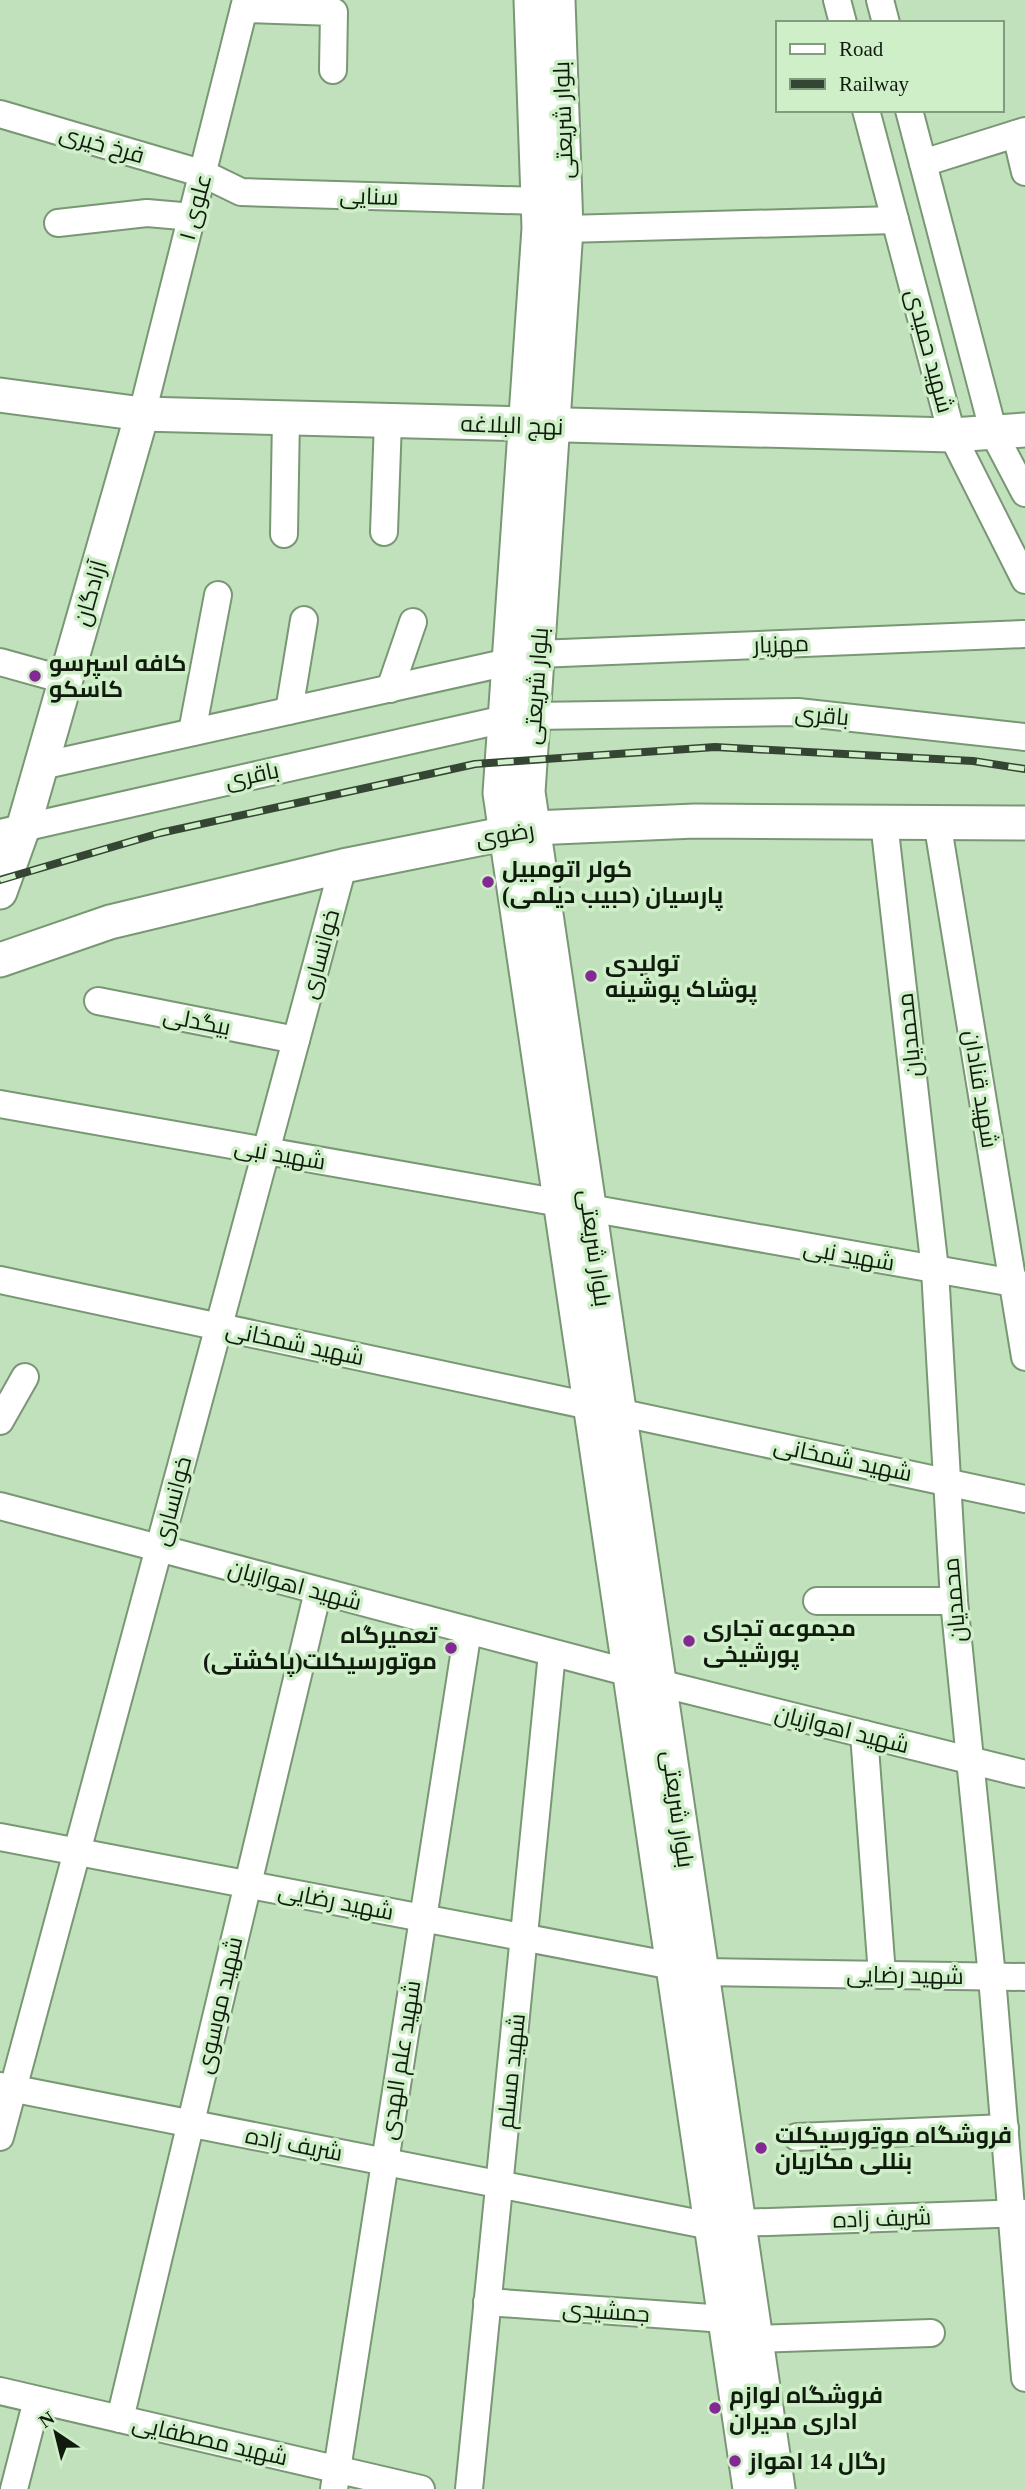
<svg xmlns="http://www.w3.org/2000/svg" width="1025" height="2489" font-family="'Times New Roman',Cairo,serif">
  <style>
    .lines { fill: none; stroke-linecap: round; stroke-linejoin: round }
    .minor-casing { stroke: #799774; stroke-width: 30 }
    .major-casing { stroke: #799774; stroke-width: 37 }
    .minor { stroke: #fff; stroke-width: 26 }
    .major { stroke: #fff; stroke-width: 33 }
    .rail-casing { stroke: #354533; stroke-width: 8 }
    .rail { stroke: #ceefc8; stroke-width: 5; stroke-dasharray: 16; stroke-linecap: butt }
    .poi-dot { fill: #842894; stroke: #ceefc8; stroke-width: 2.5 }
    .labels { text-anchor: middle; stroke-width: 7; stroke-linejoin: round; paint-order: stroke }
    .street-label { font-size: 23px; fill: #101b0e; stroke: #ceefc8 }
    .poi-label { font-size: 23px; font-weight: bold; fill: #101b0e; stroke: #ceefc8; text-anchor: start }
  </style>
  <rect width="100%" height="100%" fill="#c1e1bc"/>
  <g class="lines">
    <defs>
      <g id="minor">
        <polyline points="837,0 843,23"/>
        <polyline points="880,0 886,23"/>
        <polyline points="244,9 334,12 333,70"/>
        <polyline points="866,110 952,435 1025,580"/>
        <polyline points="909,110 994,434 1025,493"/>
        <polyline points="0,114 204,174 241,192 538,201"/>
        <polyline points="1016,134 1025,172"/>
        <polyline points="923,163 1025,131"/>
        <polyline points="58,223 147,213 193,217"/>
        <polyline points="566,229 895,220"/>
        <polyline points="142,414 246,0"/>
        <polyline points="384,532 388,421"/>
        <polyline points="284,534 286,418"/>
        <polyline points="538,654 1025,634"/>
        <polyline points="0,662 65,680"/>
        <polyline points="390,689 413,622"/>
        <polyline points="289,711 304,620"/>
        <polyline points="533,716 798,712 1025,737"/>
        <polyline points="192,732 218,595"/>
        <polyline points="41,766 509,662"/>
        <polyline points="937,821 1025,1357"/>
        <polyline points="884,822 935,1270 954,1601 992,1977 1025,2378"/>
        <polyline points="0,833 505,719"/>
        <polyline points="98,1001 296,1040"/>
        <polyline points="0,1104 1025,1285"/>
        <polyline points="0,1280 1025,1499"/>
        <polyline points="0,1421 25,1377"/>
        <polyline points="0,1506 630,1673"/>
        <polyline points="817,1601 954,1601"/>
        <polyline points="659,1683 1025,1774"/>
        <polyline points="864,1734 882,1975"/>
        <polyline points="0,1837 673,1966"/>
        <polyline points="702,1972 1025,1977"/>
        <polyline points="0,2086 711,2226"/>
        <polyline points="0,2137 343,866"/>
        <polyline points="797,2137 1005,2128"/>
        <polyline points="738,2223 1025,2213"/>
        <polyline points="487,2302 725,2319"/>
        <polyline points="757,2339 931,2333"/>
        <polyline points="0,2391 421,2489"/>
        <polyline points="120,2419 318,1591"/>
        <polyline points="14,2489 37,2400"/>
        <polyline points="334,2489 468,1630"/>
        <polyline points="469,2489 552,1653"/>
      </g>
      <g id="major">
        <polyline points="531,0 539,228 500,793 750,2489"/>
        <polyline points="558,0 566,229 528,792 778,2489"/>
        <polyline points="0,395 142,414 952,435 1025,430"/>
        <polyline points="0,892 24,825 142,414"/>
        <polyline points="0,960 110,922 343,866 533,828 695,821 1025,823"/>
      </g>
    </defs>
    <use href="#minor" class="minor-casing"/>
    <use href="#major" class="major-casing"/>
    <use href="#minor" class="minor"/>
    <use href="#major" class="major"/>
    <defs>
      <polyline id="rail" points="0,880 160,833 475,764 715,747 973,761 1025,769"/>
    </defs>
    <use href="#rail" class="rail-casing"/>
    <use href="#rail" class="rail"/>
  </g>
  <g class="poi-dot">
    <circle cx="35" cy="676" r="7"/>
    <circle cx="488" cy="882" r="7"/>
    <circle cx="591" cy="976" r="7"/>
    <circle cx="689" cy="1641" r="7"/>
    <circle cx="451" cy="1648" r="7"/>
    <circle cx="761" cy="2148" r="7"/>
    <circle cx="715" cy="2408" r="7"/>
    <circle cx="735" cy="2461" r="7"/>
  </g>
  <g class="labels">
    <g class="street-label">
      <text transform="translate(563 120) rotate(-92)" y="8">بلوار شریعتی</text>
      <text transform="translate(102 144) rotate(16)" y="8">فرخ خیری</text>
      <text transform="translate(369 196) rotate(2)" y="8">سنایی</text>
      <text transform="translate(195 207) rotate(-75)" y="8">علوی ۱</text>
      <text transform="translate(930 351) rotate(75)" y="8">شهید حمیدی</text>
      <text transform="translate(512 425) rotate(2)" y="8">نهج البلاغه</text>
      <text transform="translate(90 593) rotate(-74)" y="8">آزادگان</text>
      <text transform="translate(781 644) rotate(-2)" y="8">مهزیار</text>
      <text transform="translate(536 686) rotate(-86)" y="8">بلوار شریعتی</text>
      <text transform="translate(822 715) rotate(5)" y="8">باقری</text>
      <text transform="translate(252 775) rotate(-12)" y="8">باقری</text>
      <text transform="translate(505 834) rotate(-9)" y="8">رضوی</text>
      <text transform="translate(320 954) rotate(-75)" y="8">خوانساری</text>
      <text transform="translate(197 1021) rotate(11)" y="8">بیگدلی</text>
      <text transform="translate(909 1035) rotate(-96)" y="8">محمدیان</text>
      <text transform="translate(981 1089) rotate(81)" y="8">شهید قنادان</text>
      <text transform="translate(280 1154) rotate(10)" y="8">شهید نبی</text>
      <text transform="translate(595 1248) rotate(82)" y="8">بلوار شریعتی</text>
      <text transform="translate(849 1255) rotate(10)" y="8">شهید نبی</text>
      <text transform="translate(295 1343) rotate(12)" y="8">شهید شمخانی</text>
      <text transform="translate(843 1459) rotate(12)" y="8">شهید شمخانی</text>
      <text transform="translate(172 1501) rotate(-75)" y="8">خوانساری</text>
      <text transform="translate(295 1585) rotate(15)" y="8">شهید اهوازیان</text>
      <text transform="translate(954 1600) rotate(-95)" y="8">محمدیان</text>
      <text transform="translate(842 1729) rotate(14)" y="8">شهید اهوازیان</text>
      <text transform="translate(678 1809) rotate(82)" y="8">بلوار شریعتی</text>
      <text transform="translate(336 1901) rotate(11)" y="8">شهید رضایی</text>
      <text transform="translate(905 1975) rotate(1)" y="8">شهید رضایی</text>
      <text transform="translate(219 2005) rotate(-77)" y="8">شهید موسوی</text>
      <text transform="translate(400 2060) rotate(-81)" y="8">شهید علم الهدی</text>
      <text transform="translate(511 2071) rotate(-84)" y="8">شهید مسلم</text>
      <text transform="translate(294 2144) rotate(11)" y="8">شریف زاده</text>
      <text transform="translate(882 2218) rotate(-2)" y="8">شریف زاده</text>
      <text transform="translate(606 2311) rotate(4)" y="8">جمشیدی</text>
      <text transform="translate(210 2440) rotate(13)" y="8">شهید مصطفایی</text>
    </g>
    <g class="poi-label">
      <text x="49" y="671">کافه اسپرسو<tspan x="49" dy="26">کاسکو</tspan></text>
      <text x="502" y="877">کولر اتومبیل<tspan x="502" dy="26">پارسیان (حبیب دیلمی)</tspan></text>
      <text x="605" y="971">تولیدی<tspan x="605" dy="26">پوشاک پوشینه</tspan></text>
      <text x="703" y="1636">مجموعه تجاری<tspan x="703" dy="26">پورشیخی</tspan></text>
      <text x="437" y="1643" text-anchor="end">تعمیرگاه<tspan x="437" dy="26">موتورسیکلت(پاکشتی)</tspan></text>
      <text x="775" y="2143">فروشگاه موتورسیکلت<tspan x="775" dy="26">بنللی مکاریان</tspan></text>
      <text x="729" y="2403">فروشگاه لوازم<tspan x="729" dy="26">اداری مدیران</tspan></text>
      <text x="749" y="2469">رگال 14 اهواز</text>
    </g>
  </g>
  <rect x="776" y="21" width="228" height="91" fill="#ceefc8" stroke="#829a7e" stroke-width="2"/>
  <rect x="790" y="44" width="35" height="10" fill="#ffffff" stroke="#829a7e" stroke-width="2"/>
  <text x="839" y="56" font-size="21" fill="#101b0e">Road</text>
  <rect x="790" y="79" width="35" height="10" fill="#354533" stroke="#829a7e" stroke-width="2"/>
  <text x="839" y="91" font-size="21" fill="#101b0e">Railway</text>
  <g transform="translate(56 2433) rotate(325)" stroke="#ceefc8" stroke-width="5" paint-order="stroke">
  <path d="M0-5L12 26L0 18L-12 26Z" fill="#101b0e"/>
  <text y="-10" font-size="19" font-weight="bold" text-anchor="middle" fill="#101b0e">N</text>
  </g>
</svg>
